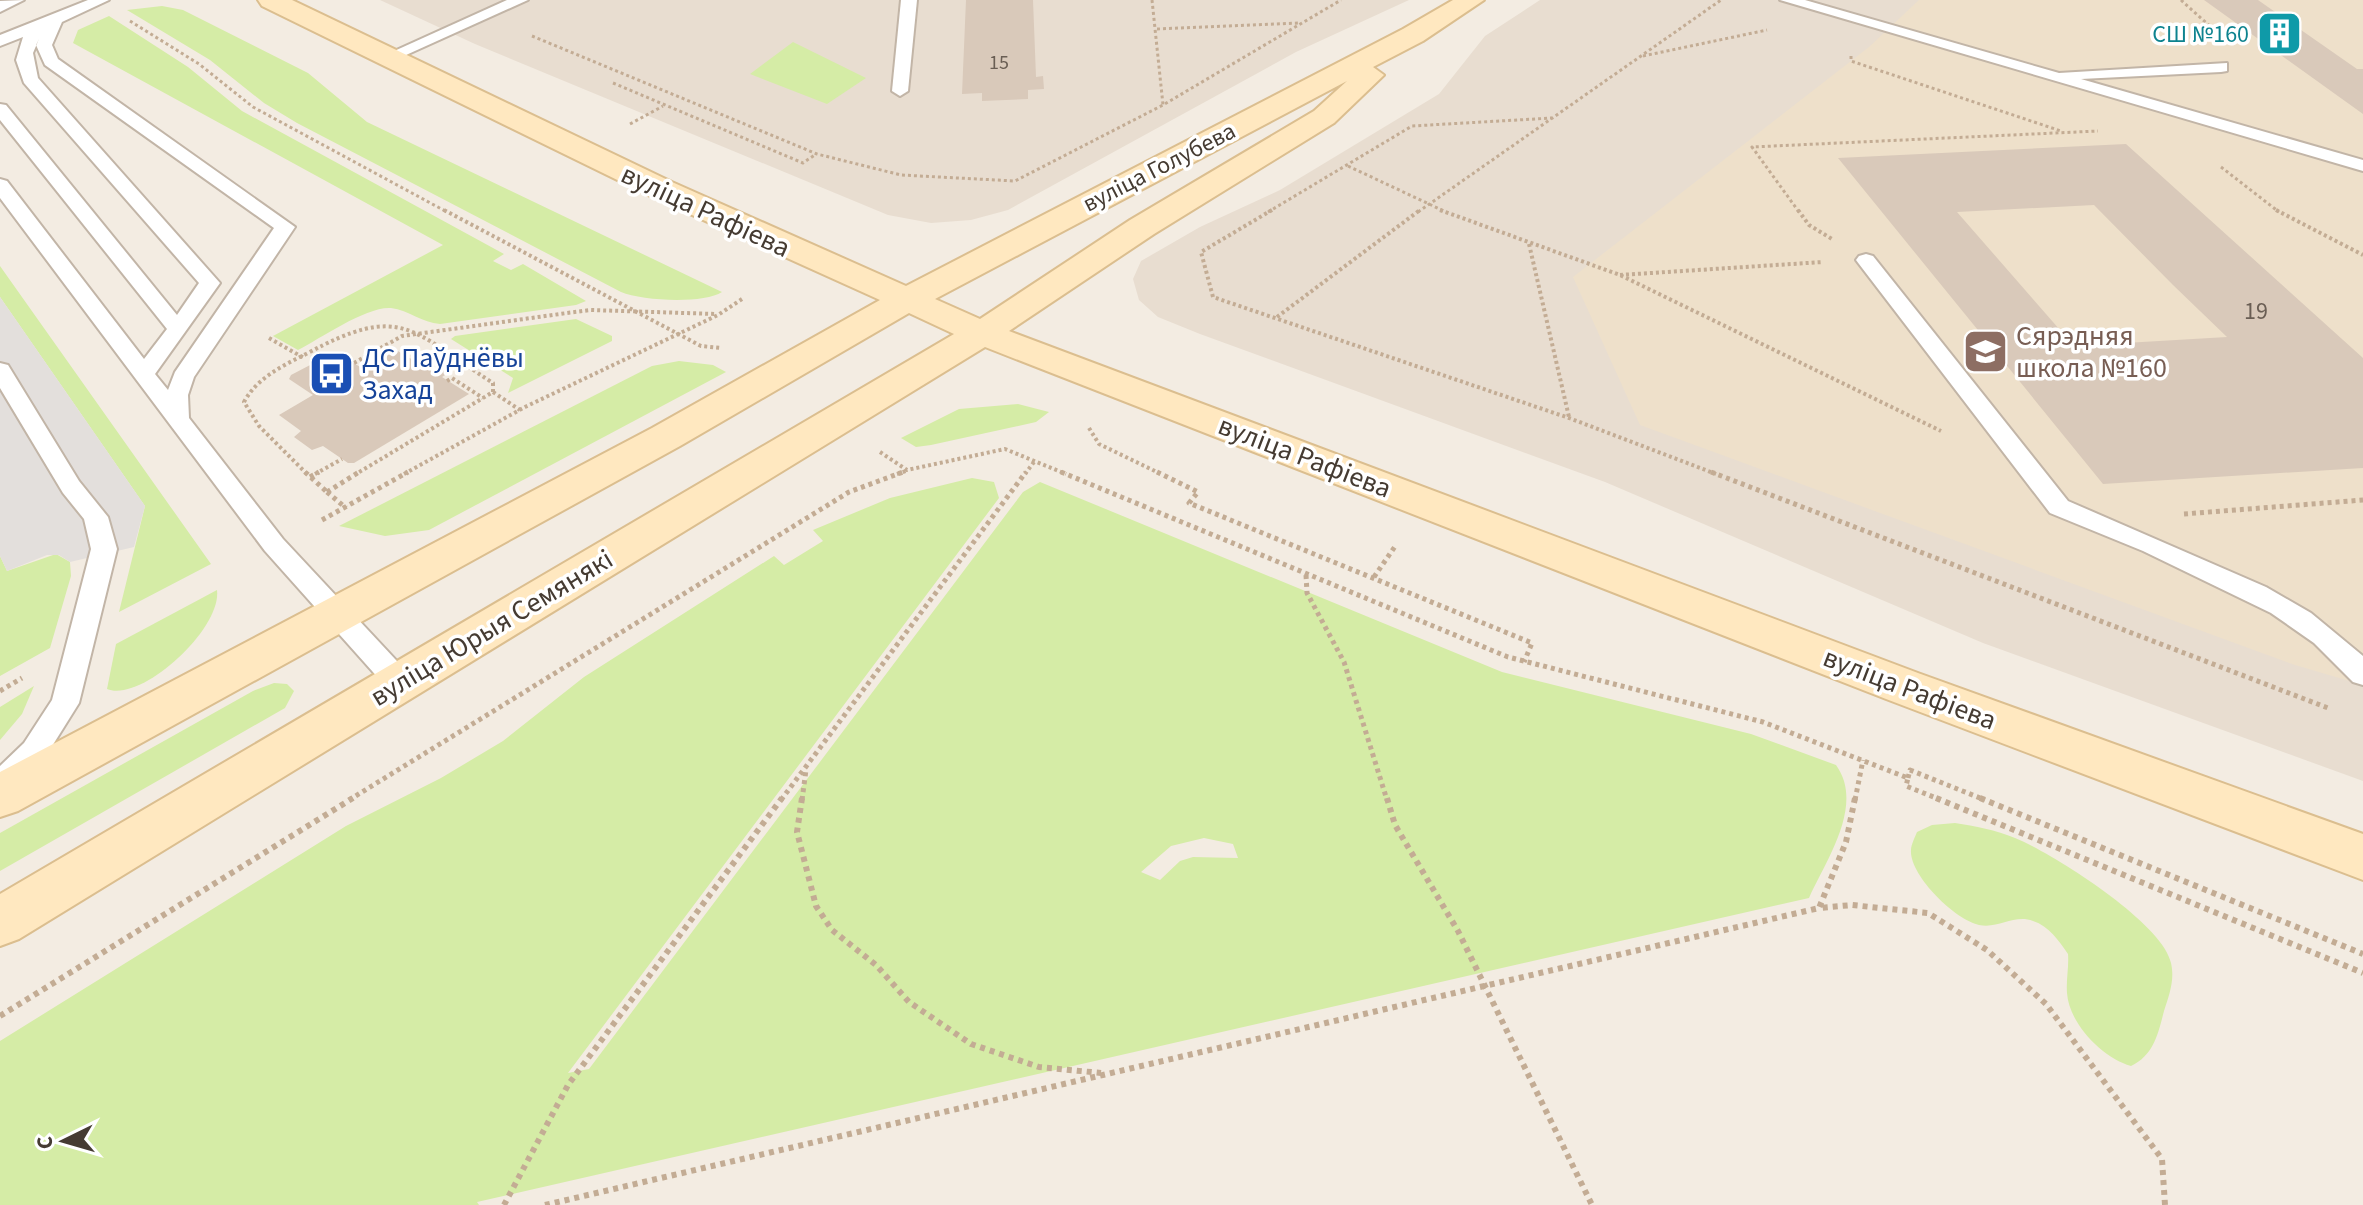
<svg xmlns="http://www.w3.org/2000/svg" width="2363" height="1205" font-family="'Source Sans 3',sans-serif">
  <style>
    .residential { fill: #e8ddd0 }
    .education { fill: #eee0ca }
    .green { fill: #d5eca6; fill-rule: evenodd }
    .parking { fill: #e3dfdc }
    .building { fill: #d9c9ba; fill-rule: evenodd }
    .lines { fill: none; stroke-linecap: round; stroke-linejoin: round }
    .lane-casing { stroke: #c2b5a7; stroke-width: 4 }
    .secondary-casing { stroke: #dbbe8f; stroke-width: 4 }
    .path-far3 { stroke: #c3ac94; stroke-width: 3; stroke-dasharray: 3 3; stroke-linecap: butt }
    .path-far2 { stroke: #c3ac94; stroke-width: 4; stroke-dasharray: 3 3; stroke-linecap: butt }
    .path-far1 { stroke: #c3ac94; stroke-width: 5; stroke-dasharray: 4 4; stroke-linecap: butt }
    .path { stroke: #c3ac94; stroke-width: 6; stroke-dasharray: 5 5; stroke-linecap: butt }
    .lane { fill: #fff; fill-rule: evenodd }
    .secondary { fill: #ffe8c0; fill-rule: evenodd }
    .labels { text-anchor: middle; stroke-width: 7; stroke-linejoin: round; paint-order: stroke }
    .far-number-label { font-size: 20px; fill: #6a5e54 }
    .far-culture-label { font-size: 24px; fill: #0d838f; stroke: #fff; text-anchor: end }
    .far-street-label { font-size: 24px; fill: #453b32; stroke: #fff }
    .number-label { font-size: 24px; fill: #6a5e54 }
    .street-label { font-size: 28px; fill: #453b32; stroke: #fff }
    .education-label { font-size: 28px; fill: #785e54; stroke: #fff; text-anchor: start }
    .transit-label { font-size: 28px; fill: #164399; stroke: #fff; text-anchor: start }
  </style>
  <rect width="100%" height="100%" fill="#f3ece2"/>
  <g class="residential">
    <polygon points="380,0 1409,0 1296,52 1008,210 971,220 931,223 888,215 475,44"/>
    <polygon points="1540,0 2363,0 2363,781 1983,643 1605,482 1200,334 1158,317 1139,300 1133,279 1141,261 1200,227 1280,190 1439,94 1485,36"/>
  </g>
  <polygon class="education" points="1919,0 2363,0 2363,685 2295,665 1640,425 1573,277 1869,47"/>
  <g class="green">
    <path d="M162,6L183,10L308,73L367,122L722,292C704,304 642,301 621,292L297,123L264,103L210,60L127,10Z"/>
    <path d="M109,16L188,67L242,111L504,254L493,261L511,270L523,264L586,301L576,305L440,324C422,323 409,310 391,308C367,306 321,338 298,350L273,336L443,245L73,43L78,30Z"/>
    <polygon points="793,42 866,78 827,104 750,74"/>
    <polygon points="0,266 211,564 119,612 145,506 0,297"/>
    <polygon points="576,319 612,336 612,341 508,393 513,378 451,339 455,336"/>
    <polygon points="679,361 713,365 726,372 429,530 385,536 339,526 652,366"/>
    <polygon points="1018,404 1049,412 1036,422 931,445 916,447 901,438 959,409"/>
    <path d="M972,478L994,482L999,498L568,1073L589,1069L1023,492L1040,482L1502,672L1751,734L1836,765C1865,805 1826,860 1809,898L477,1202L479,1205H0V1041L346,826L441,778L503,741L584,677L774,556L784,565L823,541L813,530L890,498ZM1204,838L1233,844L1238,858L1193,857L1180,861L1160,880L1141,872L1171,846Z"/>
    <polygon points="56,554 70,562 71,576 50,648 0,676 0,556 7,571"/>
    <path d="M217,590C222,629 141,703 107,689L116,644Z"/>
    <polygon points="274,683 287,684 294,691 285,708 0,871 0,833 253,691"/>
    <polygon points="34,686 22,714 0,740 0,707"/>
    <path d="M1955,823C1975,826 1996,830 2015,838C2052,853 2163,923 2171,963C2175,980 2169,995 2164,1011C2158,1034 2154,1055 2131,1066C2103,1058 2069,1024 2067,993C2066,980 2069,967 2068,954C2059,941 2049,926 2033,921C2014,914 1999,929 1979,925C1955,920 1909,875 1911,850C1911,845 1915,837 1917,832L1932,825Z"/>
  </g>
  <polygon class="parking" points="0,297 145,506 134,547 70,562 59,555 47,555 7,571 0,556"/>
  <g class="building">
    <polygon points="966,0 1033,0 1036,77 1043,76 1044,89 1028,90 1028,99 982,101 982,93 962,94"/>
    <polygon points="2204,0 2258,0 2357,69 2363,69 2363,114"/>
    <path d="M2126,144L2363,358V468L2103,484L1838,158ZM2094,205L2173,285L2227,337L2074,346L1957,212Z"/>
    <polygon points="396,350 420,364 429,359 451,371 442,377 469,394 354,463 348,463 323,446 312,450 294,437 301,431 279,415 313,395 289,379 291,375 335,352 362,368"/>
  </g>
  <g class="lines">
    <defs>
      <g id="lane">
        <polygon points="24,0 0,12 0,1"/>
        <path d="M88,0H109L62,22L52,45L58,59L295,227L194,377L188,395L189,418L283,539L409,674L413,682L409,690L399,693L389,690L265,551L0,198V179L7,181L144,359L167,329L0,120V104L6,105L177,315L199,283L24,83L16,60L23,37L0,46V35ZM39,39L36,45L45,65L274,228L175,372L168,390L155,374L220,283L38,78L33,53Z"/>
        <polygon points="507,0 528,0 395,60 381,57"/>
        <polygon points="901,0 917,0 908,91 900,96 892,91"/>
        <polygon points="1780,0 1805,0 2059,73 2227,63 2227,71 2221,72 2081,79 2363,160 2363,171"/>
        <polygon points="1866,254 1873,256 2068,501 2266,587 2311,613 2363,656 2363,685 2353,682 2314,643 2271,613 2143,551 2050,513 1859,264 1856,260 1859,256"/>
        <polygon points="0,363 8,365 79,481 108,517 117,549 79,703 44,759 10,794 0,797 0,766 24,743 52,700 91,549 84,519 63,493 0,388"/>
      </g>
      <path id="secondary" d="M258,0H292L672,182L906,286L1403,29L1453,0H1484L1423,41L1373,67L1384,75L1334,123L1154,234L1009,331L1918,673L2363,834V880L1886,699L985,347L19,939L0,946V894L954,334L909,313L680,446L18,811L0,817V772L652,428L880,300L650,196L262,6ZM1347,81L1314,111L1130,220L980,319L935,299Z"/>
    </defs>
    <use href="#lane" class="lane-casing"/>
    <use href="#secondary" class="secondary-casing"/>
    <g class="path-far3">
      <polyline points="1152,0 1163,105"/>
      <polyline points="2181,0 2214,30"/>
      <polyline points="130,21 199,64 253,107 447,212"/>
      <polyline points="1157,29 1300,23"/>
      <polyline points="532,36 817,154 901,175 1015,181 1163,105 1341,0"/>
      <polyline points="1643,56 1767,30"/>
      <polyline points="1851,56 1851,61 2061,131"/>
      <polyline points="613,83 803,163 816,154"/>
      <polyline points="630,124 663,106"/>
      <polyline points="1348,166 1446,212"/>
      <polyline points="2221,167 2279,212"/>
      <polyline points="1268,212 1412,126 1552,118"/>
      <polyline points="1418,212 1721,0"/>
      <polyline points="1799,212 1752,147 2098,131"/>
    </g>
    <g class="path-far2">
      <polyline points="444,210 701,346 721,348"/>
      <polyline points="1272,210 1201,252 1213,297 1569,418 1716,474"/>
      <polyline points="1440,210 1620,275 1941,431"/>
      <polyline points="1798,210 1809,225 1832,239"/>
      <polyline points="2276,210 2363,255"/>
      <polyline points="1529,244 1569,417"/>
      <polyline points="1620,275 1823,262"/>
      <polyline points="1277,317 1420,210"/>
      <polyline points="269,338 304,358"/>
      <polyline points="354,363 402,336 567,313 591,310 716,314"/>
      <polyline points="447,381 452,378 483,398"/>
      <polyline points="493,392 520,410"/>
      <polyline points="1089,428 1099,444 1161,474"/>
      <polyline points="880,452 907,470 1005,449 1066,474"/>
      <path d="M307,474L259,426L244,402C257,378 282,366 306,354C402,302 410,330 493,383V392L356,474"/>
      <polyline points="315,474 342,459"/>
      <polyline points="404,474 525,407 718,315 742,299"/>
      <polyline points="897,474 906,471"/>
      <polyline points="1025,474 1034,462"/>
    </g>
    <g class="path-far1">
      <polyline points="305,472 327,492"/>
      <polyline points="1061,472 1508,657 1763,722 1908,778 1906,786 1941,800"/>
      <polyline points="1157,472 1198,492 1189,503 1532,643 1524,662"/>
      <polyline points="1711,472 2328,708"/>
      <polyline points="310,477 319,472"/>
      <polyline points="327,492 346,508"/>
      <polyline points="327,492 359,472"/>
      <polyline points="2184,514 2363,500"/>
      <polyline points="322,520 408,472"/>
      <polyline points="1306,575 1307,593 1344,662 1387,800"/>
      <polyline points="1374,577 1396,545"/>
      <polyline points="0,691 22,678"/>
      <polyline points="1908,778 1910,770 1985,800"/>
      <polyline points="349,800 849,492 903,472"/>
      <polyline points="781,800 1026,472"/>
      <polyline points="802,800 806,770"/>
      <polyline points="1855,800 1863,760"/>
    </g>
    <g class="path">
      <polyline points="802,798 797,832 816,906 832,930 876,965 909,1002 971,1044 1039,1067 1101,1073"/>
      <polyline points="1387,798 1395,825 1458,931 1592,1205"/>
      <polyline points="1855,798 1846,842 1819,908 1852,905 1928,913 1987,950 2046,1004 2162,1159 2165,1205"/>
      <polyline points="1936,798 2363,973"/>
      <polyline points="1980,798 2363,954"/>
      <polyline points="0,1016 353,798"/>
      <polyline points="504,1205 568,1085 782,798"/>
      <polyline points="545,1205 1819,908"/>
    </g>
    <use href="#lane" class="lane"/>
    <use href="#secondary" class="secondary"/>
  </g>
  <defs>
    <symbol id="building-square" viewBox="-11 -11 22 22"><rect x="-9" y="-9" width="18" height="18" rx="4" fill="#0f9aa8" stroke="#fff"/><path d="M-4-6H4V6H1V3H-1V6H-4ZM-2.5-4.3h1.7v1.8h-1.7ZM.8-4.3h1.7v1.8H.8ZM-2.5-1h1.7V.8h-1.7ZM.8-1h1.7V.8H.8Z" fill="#fff"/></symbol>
    <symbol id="school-square" viewBox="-11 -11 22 22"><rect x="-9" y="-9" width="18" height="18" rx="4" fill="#8d6e63" stroke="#fff"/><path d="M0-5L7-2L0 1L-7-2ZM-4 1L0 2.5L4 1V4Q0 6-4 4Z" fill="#fff"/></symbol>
    <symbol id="bus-square" viewBox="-11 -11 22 22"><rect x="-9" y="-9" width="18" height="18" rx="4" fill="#1a4fb4" stroke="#fff"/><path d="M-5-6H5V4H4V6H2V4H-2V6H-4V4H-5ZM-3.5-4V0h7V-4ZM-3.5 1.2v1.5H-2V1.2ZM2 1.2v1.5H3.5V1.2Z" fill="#fff"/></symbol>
  </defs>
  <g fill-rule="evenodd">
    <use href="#building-square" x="2254" y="8" width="51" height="51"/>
    <use href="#school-square" x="1960" y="326" width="51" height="51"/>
    <use href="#bus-square" x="306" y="348" width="51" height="51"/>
  </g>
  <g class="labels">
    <g class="far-number-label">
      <text x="999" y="69">15</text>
    </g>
    <g class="far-culture-label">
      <text x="2249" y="42">СШ №160</text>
    </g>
    <g class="far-street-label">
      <text transform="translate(1159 167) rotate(-27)" y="8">вуліца Голубева</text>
    </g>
    <g class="number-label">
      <text x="2256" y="319">19</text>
    </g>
    <g class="street-label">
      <text transform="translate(706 210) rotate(25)" y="10">вуліца Рафіева</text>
      <text transform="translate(1305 456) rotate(21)" y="10">вуліца Рафіева</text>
      <text transform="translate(491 627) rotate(-31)" y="10">вуліца Юрыя Семянякі</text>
      <text transform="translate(1910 688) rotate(21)" y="10">вуліца Рафіева</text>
    </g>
    <g class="education-label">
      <text x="2016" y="345">Сярэдняя<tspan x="2016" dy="32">школа №160</tspan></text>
    </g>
    <g class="transit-label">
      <text x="362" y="367">ДС Паўднёвы<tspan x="362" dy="32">Захад</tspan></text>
    </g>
  </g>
  <g transform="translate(64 1141) rotate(265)" stroke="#ffffff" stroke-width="6" paint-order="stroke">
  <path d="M0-6L14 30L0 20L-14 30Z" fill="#453b32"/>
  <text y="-12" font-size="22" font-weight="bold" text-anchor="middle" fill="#453b32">С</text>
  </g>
</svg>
